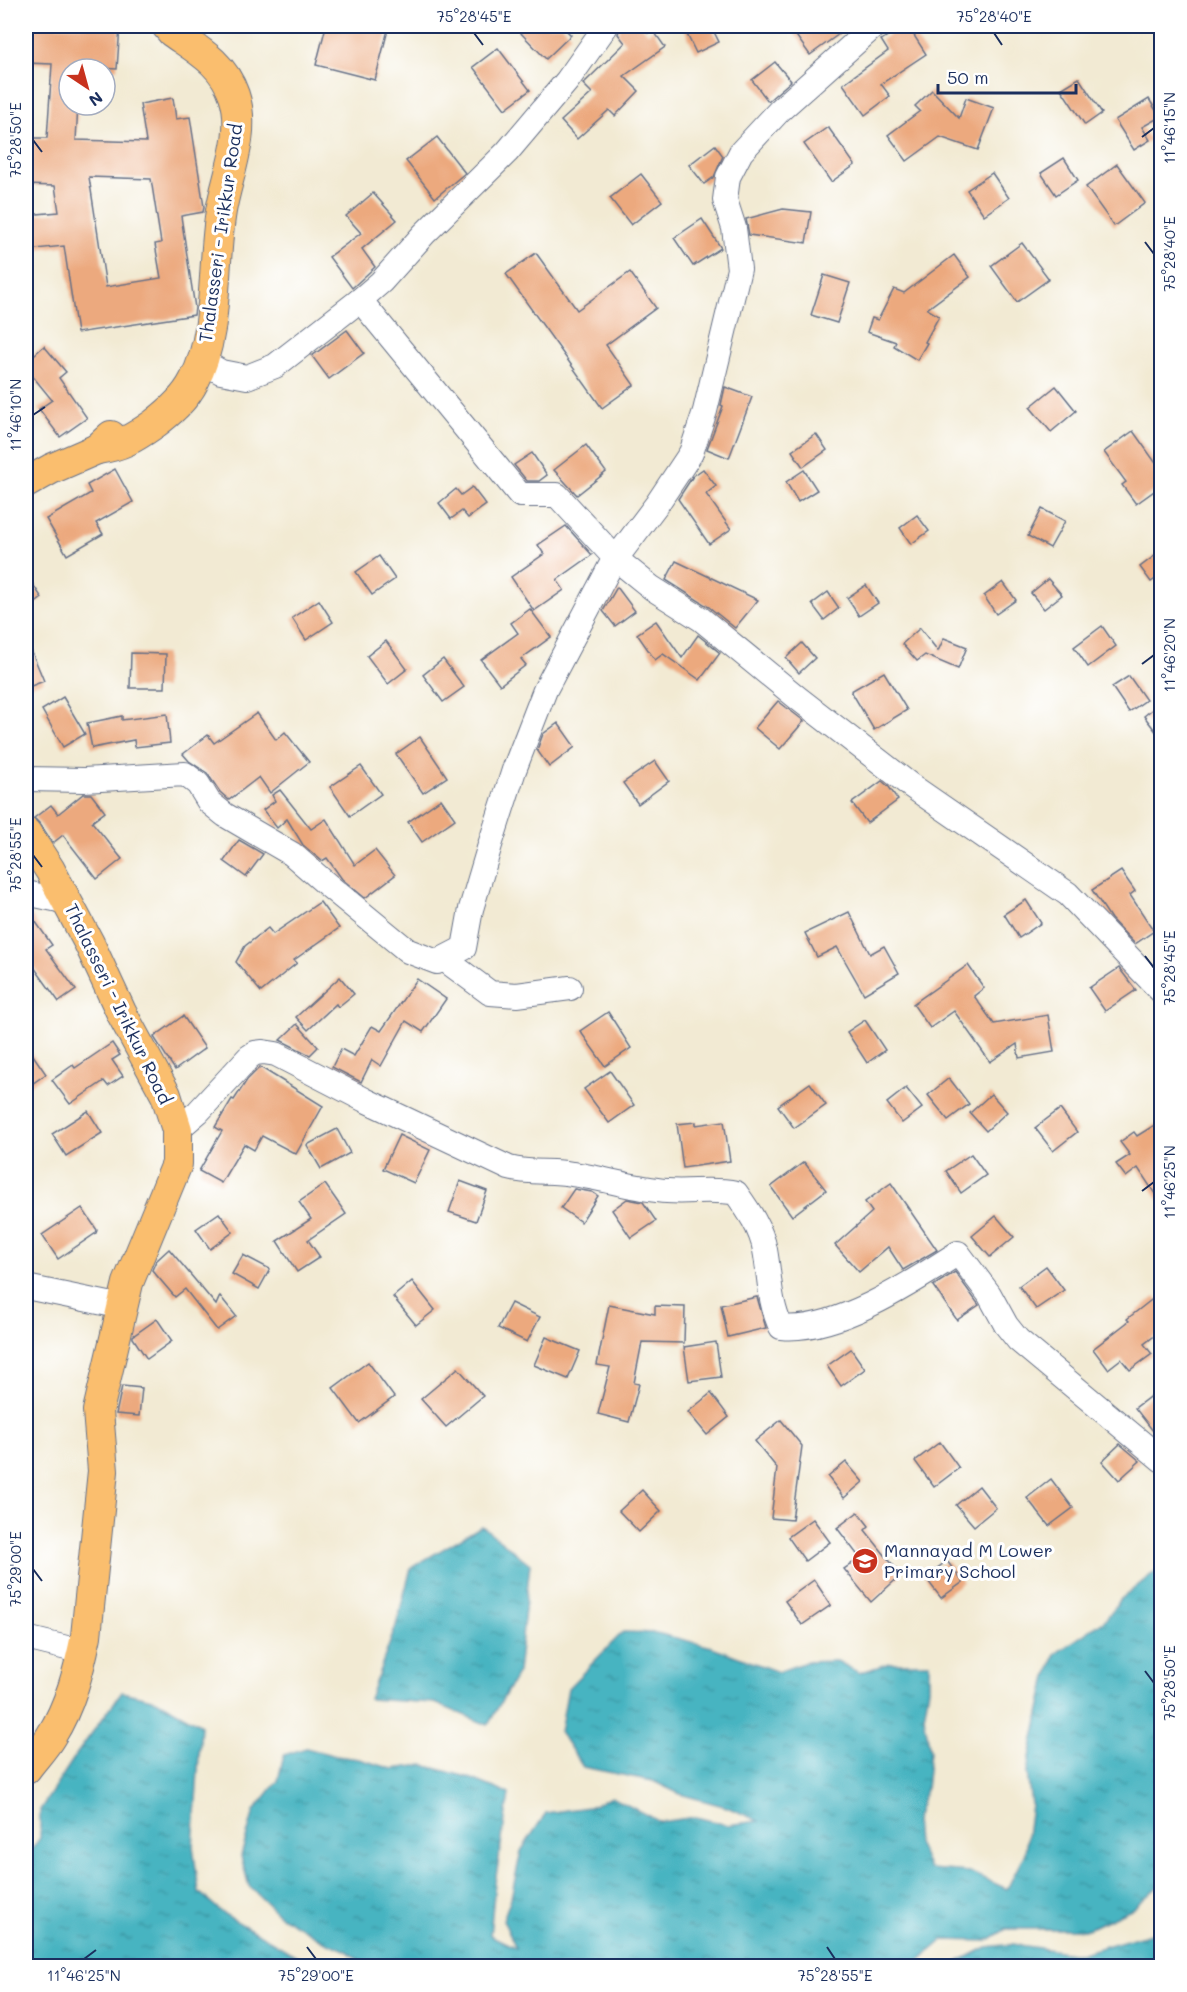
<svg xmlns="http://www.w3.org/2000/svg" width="1187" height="1992" font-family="Mali,sans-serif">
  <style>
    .water { fill: url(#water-ripples); stroke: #307290; stroke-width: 1.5 }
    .building { fill: #eca97e; fill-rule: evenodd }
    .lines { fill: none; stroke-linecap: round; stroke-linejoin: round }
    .minor-casing { stroke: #667087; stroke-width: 26 }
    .major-casing { stroke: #667087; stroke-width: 32 }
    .minor { stroke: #fff; stroke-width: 24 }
    .major { stroke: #fabe6e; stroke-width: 30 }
    .ticks { fill: none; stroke: #1b2f5e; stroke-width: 2 }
    .labels { text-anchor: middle; stroke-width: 6; stroke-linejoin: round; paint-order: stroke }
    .street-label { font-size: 18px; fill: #1b2f5e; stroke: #fff }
    .poi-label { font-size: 18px; fill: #1b2f5e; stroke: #fff; text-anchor: start }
    .neatline { fill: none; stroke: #1b2f5e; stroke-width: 2 }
    .ticks-label { font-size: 15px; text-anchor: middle; fill: #1b2f5e }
  </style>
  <defs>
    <pattern id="water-ripples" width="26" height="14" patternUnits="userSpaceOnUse" patternTransform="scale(1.5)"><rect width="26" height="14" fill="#46b4c1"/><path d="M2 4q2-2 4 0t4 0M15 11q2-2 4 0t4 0" fill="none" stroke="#3a93a0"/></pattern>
  </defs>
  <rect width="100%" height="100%" fill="#fff"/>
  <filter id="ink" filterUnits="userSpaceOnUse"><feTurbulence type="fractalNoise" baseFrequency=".0167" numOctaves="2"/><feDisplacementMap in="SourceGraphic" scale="12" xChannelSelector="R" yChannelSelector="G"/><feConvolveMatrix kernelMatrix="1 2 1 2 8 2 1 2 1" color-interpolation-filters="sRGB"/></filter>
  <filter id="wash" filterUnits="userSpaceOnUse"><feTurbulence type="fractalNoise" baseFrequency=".008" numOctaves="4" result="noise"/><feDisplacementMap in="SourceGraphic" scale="24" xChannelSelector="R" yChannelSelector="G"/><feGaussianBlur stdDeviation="1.35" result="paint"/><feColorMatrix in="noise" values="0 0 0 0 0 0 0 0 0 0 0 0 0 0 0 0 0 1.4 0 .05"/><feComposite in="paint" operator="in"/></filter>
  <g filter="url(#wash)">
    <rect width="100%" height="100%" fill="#f2ead3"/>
    <g class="water">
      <polygon points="482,1526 530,1564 518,1672 488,1725 435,1703 369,1699 396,1626 411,1568"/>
      <polygon points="1161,1567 1161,1884 1133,1908 1088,1929 1006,1929 987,1941 943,1940 913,1966 366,1966 347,1951 324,1941 279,1915 249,1886 241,1856 254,1811 278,1781 284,1755 306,1748 336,1756 359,1759 393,1769 423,1765 467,1777 509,1794 495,1883 490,1935 516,1948 503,1920 511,1898 521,1851 546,1813 589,1807 612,1797 660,1822 696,1817 727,1825 759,1821 727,1807 680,1794 653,1781 583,1767 560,1732 568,1688 623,1632 656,1633 712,1647 778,1672 806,1662 837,1661 859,1673 890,1663 929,1663 929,1688 924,1717 930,1751 926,1789 915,1820 917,1843 929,1869 969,1872 1007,1889 1025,1853 1031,1804 1027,1772 1046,1681 1055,1654 1105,1620 1121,1599"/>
      <polygon points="122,1692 156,1700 201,1725 193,1846 199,1892 224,1914 314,1966 26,1966 26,1857 40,1838 40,1810 78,1752"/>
      <polygon points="1161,1930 1161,1966 950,1966 987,1947 1013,1944 1079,1954"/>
    </g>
    <g id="blocks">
      <g class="building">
        <path d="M26,26H120L117,69L81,67V69H69V105H78L76,140L146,142L140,104L173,98L176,119L190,117L204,207L203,212L181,216L195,308L194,315L77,333L64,246L26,250V215L59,212L55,186L26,185V138H47L52,64L26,63ZM89,177L151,179L161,243L155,244L161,278L106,287Z"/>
        <polygon points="326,26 389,26 375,80 316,65"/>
        <polygon points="514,26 562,26 571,35 546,59"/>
        <polygon points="620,26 641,26 648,33 653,30 665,47 624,76 639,91 615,116 609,110 577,139 561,121 592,93 583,84 625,43 618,34"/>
        <polygon points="683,26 711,26 719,42 696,53"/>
        <polygon points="789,26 850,26 810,55"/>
        <polygon points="903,26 908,26 926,54 881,84 890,96 865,115 843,84 888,51 881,40"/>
        <polygon points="498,48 530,90 505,109 473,67"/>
        <polygon points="775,62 791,81 768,101 752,80"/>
        <polygon points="1079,78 1102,113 1085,125 1061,89"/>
        <polygon points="932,90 959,118 966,98 994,108 978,150 940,137 907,161 888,135 920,111 915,106"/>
        <polygon points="1149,99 1160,117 1142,127 1150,140 1134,150 1115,120"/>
        <polygon points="828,127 855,165 831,182 804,144"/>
        <polygon points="437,137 465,173 435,198 406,161"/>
        <polygon points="715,145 723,156 714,177 704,184 689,165"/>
        <polygon points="1064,158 1078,180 1056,195 1041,173"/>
        <polygon points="1117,164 1145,203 1114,226 1086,187"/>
        <polygon points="992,173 1009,198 984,215 967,190"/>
        <polygon points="641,174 662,201 631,225 610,198"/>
        <polygon points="373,193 397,220 362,249 375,267 352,288 329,257 361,233 346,216"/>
        <polygon points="783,209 811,212 806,243 749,235 746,219"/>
        <polygon points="702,219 721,248 693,266 674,238"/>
        <polygon points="1022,243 1049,279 1017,302 991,266"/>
        <polygon points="536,253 577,310 630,272 656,308 606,345 634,385 602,408 506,274"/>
        <polygon points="954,255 970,277 927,309 939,316 925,342 927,343 917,360 894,346 896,342 867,332 872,318 878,320 894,289 904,293"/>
        <polygon points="824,275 850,283 837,323 811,315"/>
        <polygon points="347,330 364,353 329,379 312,356"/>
        <polygon points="44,346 66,372 59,378 87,418 60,437 39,409 52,400 26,368 26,362"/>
        <polygon points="1056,386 1076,411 1051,432 1030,407"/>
        <polygon points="725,387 752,397 729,458 707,449 723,406 721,405"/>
        <polygon points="1133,431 1155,462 1161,457 1161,486 1136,504 1122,485 1126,482 1104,452"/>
        <polygon points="816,434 827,450 803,467 792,451"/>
        <polygon points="586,445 606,472 577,495 554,470"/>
        <polygon points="532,453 547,475 539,481 527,481 514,465"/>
        <polygon points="115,469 133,502 96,523 103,534 67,555 46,519 91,493 87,485"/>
        <polygon points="703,469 716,486 706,494 731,529 709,544 678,499 693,476"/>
        <polygon points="804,470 817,490 798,502 786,482"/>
        <polygon points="472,487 486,505 468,518 462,511 451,519 439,503 456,489 461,495"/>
        <polygon points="1042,509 1065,521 1050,548 1028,536"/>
        <polygon points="917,515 929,531 911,544 900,528"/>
        <polygon points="566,526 592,555 557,580 564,590 534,611 511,577 544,554 538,545"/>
        <polygon points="1161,551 1161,575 1151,582 1140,567"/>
        <polygon points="379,556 395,579 372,595 356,572"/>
        <polygon points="676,561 758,600 735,628 709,607 666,580"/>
        <polygon points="26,574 42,598 26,610"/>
        <polygon points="1048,579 1062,595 1044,609 1031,593"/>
        <polygon points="1003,582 1016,600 996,614 984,596"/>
        <polygon points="866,585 878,603 859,616 847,598"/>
        <polygon points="617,587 635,611 615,626 603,611"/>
        <polygon points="828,592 839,608 824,620 812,604"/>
        <polygon points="319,600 333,622 306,640 292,618"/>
        <polygon points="530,609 551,637 521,659 526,665 500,685 481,660 518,633 511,623"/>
        <polygon points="656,621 682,658 698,635 720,653 700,680 663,654 655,660 637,634"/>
        <polygon points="1102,626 1116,646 1088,667 1074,647"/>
        <polygon points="920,628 938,651 944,638 967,647 958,669 925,655 917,661 902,644"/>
        <polygon points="26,638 44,681 26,688"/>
        <polygon points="386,641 407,669 388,684 367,656"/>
        <polygon points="802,643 815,658 799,673 786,658"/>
        <polygon points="131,653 166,654 165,688 130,688"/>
        <polygon points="443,659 464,687 443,702 423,675"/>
        <polygon points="884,672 907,710 874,730 851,691"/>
        <polygon points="1129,676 1146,700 1129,712 1112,687"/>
        <polygon points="63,697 85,734 63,747 42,710"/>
        <polygon points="778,701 804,721 780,749 755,728"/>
        <polygon points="1161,702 1161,738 1144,716"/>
        <polygon points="257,713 276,740 285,732 309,762 270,793 259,777 229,800 220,792 207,773 189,761 183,754 208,735 214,743"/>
        <polygon points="167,714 170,743 135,747 134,740 92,748 87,723 122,716 122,720"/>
        <polygon points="558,723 575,747 549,767 537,750 543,734"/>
        <polygon points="420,737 447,777 423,793 396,754"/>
        <polygon points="655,761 669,781 638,804 623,783"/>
        <polygon points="361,766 381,794 350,816 330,787"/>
        <polygon points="882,781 889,787 898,800 867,823 852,803"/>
        <polygon points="280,790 311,829 326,819 355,865 375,850 395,875 365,898 342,879 327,858 322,861 303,845 287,819 277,828 263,810 275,801 272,795"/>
        <polygon points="83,794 91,794 105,812 92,822 122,859 97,879 63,835 53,843 40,824 34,818 51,805 58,814"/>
        <polygon points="441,799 455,819 422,842 408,822"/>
        <polygon points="239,840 263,854 246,877 224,861"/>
        <polygon points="1121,871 1135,891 1130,895 1154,931 1135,944 1111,919 1092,890"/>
        <polygon points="1026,900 1041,923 1019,938 1004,914"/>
        <polygon points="320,902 339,928 294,960 297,963 261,992 236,962 245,946 268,928 273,934"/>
        <polygon points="26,908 52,945 46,949 76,990 59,1002 26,956"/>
        <polygon points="849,912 870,954 884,946 899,973 864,994 837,947 817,957 805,933"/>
        <polygon points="968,965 984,988 974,996 994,1024 1048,1015 1054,1052 1019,1058 1017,1044 990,1062 954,1011 930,1028 913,1004"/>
        <polygon points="1119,968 1136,990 1105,1011 1089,988"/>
        <polygon points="340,977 354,994 338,1007 336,1004 308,1030 296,1017"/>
        <polygon points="417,979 446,999 423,1032 406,1021 381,1066 372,1060 361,1082 332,1067 341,1049 354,1056 372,1026 381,1031"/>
        <polygon points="608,1012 631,1048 605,1066 580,1031"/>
        <polygon points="183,1016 205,1048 175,1070 154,1037"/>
        <polygon points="865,1020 885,1050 867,1063 847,1032"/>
        <polygon points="297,1024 318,1047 310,1055 280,1040"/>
        <polygon points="112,1043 120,1055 112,1060 123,1076 108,1086 104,1081 70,1104 52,1080 73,1065 75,1068"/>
        <polygon points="26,1045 46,1074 26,1088"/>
        <polygon points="260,1067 323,1106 296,1154 262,1136 254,1150 244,1144 221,1183 199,1171 222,1131 215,1127 232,1099 234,1100 247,1080"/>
        <polygon points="610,1071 634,1105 609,1123 584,1089"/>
        <polygon points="949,1078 969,1104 948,1120 928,1095"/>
        <polygon points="810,1083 826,1105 794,1128 778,1106"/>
        <polygon points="906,1088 922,1108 902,1123 887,1103"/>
        <polygon points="991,1094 1007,1112 986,1131 970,1113"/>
        <polygon points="1060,1109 1077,1132 1053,1151 1035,1128"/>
        <polygon points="88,1111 102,1133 66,1156 52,1134"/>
        <polygon points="724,1121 730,1161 683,1168 677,1124 696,1122 696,1125"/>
        <polygon points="1161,1121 1161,1203 1138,1168 1126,1177 1116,1164 1130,1155 1120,1142 1134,1132 1137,1136"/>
        <polygon points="337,1129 350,1153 321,1169 307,1145"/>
        <polygon points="399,1135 430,1150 414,1183 383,1169"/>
        <polygon points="971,1154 986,1175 961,1193 946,1171"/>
        <polygon points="804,1162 826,1190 792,1216 771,1187"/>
        <polygon points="460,1181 487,1191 476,1221 449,1212"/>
        <polygon points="891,1183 937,1250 903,1270 888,1247 859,1272 835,1245 872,1212 865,1202"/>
        <polygon points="325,1184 346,1214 308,1240 320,1257 297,1272 277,1241 311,1219 299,1202"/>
        <polygon points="574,1189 592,1192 598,1196 581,1222 561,1208"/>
        <polygon points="627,1199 643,1202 656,1221 631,1238 612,1210"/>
        <polygon points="82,1208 97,1230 96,1233 58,1259 42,1235"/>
        <polygon points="219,1213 233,1232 210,1249 196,1229"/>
        <polygon points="996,1216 1014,1237 990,1257 972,1236"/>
        <polygon points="169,1249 216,1305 220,1296 236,1316 217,1330 185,1289 175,1297 152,1270 156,1261"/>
        <polygon points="243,1255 270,1269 259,1289 232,1274"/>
        <polygon points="1046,1266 1064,1290 1036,1309 1019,1286"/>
        <polygon points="955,1272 979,1305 957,1320 933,1286"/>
        <polygon points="412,1281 435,1310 416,1325 393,1297"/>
        <polygon points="757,1297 766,1328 728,1337 721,1305"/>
        <polygon points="1155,1297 1161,1305 1161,1331 1144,1344 1152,1354 1130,1370 1121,1359 1108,1369 1093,1349 1129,1321 1127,1319"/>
        <polygon points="511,1303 540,1317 527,1342 498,1328"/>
        <polygon points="609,1305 655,1314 655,1306 685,1307 684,1343 642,1342 634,1383 639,1384 629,1422 598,1414 610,1367 597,1365"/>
        <polygon points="157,1319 172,1341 147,1359 133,1338 133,1336"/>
        <polygon points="546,1337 580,1351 568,1379 534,1365"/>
        <polygon points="716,1342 721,1377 689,1381 684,1347"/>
        <polygon points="851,1349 865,1369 841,1386 827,1366"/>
        <polygon points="368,1362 394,1397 359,1423 333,1388"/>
        <polygon points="458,1368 483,1396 446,1427 421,1399"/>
        <polygon points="122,1386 142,1388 139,1416 116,1414"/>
        <polygon points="1161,1388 1161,1441 1135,1408"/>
        <polygon points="711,1393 729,1417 707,1435 688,1412"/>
        <polygon points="781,1420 802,1446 792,1520 771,1518 777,1468 755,1441"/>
        <polygon points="940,1442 959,1468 934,1487 915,1461"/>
        <polygon points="1120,1444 1140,1461 1119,1480 1102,1461"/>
        <polygon points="846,1462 863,1482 844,1498 828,1477"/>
        <polygon points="1051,1479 1073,1508 1049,1526 1027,1498"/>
        <polygon points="979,1486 996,1508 974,1526 956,1505"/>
        <polygon points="642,1490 661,1511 639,1532 619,1511"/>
        <polygon points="858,1512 869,1526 865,1530 901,1575 871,1602 844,1569 860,1558 837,1528"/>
        <polygon points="813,1519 830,1542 805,1561 788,1537"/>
        <polygon points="947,1561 963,1582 941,1598 925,1577"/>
        <polygon points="814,1580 831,1605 802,1625 785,1601"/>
      </g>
    </g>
  </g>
  <g filter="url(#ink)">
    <use href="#blocks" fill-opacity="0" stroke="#667087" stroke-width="1.5"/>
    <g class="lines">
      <defs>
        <g id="minor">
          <polyline points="360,300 520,495 557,495 616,559 652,588 701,619 799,699 910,785 1068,894 1162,992"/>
          <polyline points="202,361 221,372 247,377 275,366 360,300 381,282 424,234 507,152 567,81 606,26"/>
          <polyline points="26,779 84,780 185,774 198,784 209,802 225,815 292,854 330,887 408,951 437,962 464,948 471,909 490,845 514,770 545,690 611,565 657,504 691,453 705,411 739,269 734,228 725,200 728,177 741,152 780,110 874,26"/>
          <polyline points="26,893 68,902"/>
          <polyline points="444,959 490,993 517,995 570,988"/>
          <path d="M177,1130L198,1112L249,1057L255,1053L263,1052L276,1054L365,1100L509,1168C530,1174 551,1170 572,1174C604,1178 635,1189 667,1191C690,1193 712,1188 736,1193C748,1210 761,1228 765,1250C770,1276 769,1303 781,1327C836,1333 913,1282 958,1253L989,1294L1006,1325L1018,1340L1162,1460"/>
          <polyline points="26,1287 123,1307"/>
          <polyline points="26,1638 83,1652"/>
        </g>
        <g id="major">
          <path d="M97,449C121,446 134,438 154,424C170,412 185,399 194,381C219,335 212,264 221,211C227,175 247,133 234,95C223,63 198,50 172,32L167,26"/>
          <polyline points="26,483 51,469 97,449 111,436"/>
          <path d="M26,833L50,870L89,943L122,1014L166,1095L177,1130V1164L128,1283L98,1411L103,1471L86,1636C79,1670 70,1706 51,1736C44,1748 34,1758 26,1769"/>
        </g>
      </defs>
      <use href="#minor" class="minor-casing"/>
      <use href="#major" class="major-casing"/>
      <use href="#minor" class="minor"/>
      <use href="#major" class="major"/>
    </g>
  </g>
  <path class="ticks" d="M474,33L483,45M994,33L1002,45M1142,137L1154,128M33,140L42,152M1145,242L1154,254M33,415L45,407M1142,664L1154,655M33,855L42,867M1145,956L1154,968M1142,1191L1154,1182M33,1569L42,1581M1145,1671L1154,1683M307,1947L316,1959M827,1947L835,1959M84,1959L96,1950"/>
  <defs>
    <symbol id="school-disc" viewBox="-11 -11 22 22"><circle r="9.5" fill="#c8321e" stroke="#fff"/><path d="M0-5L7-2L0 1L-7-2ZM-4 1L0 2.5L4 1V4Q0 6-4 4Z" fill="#fff"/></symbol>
  </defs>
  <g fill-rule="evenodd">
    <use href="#school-disc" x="850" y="1546" width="30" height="30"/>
  </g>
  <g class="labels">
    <g class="street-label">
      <text transform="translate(221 233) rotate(-82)" y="6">Thalasseri - Irikkur Road</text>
      <text transform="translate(118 1004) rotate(64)" y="6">Thalasseri - Irikkur Road</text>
    </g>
    <g class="poi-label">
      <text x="884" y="1557">Mannayad M Lower<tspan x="884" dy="21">Primary School</tspan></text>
    </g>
  </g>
  <rect width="1187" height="1992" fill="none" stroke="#fff" stroke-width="66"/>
  <g transform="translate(87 87) rotate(144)"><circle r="28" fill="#ffffff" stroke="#a4acbf" stroke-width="1.5"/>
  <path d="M0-4.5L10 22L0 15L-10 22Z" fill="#c8321e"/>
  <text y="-9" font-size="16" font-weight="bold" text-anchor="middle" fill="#1b2f5e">N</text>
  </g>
  <path d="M938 84v9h138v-9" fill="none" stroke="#1b2f5e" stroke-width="3"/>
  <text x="947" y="84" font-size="18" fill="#1b2f5e" stroke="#ffffff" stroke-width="4.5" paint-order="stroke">50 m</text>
  <rect x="33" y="33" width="1121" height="1926" class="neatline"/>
  <g class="ticks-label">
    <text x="474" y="22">75°28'45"E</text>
    <text x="994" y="22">75°28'40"E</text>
    <text transform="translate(1170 128) rotate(-90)" y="5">11°46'15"N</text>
    <text transform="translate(16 140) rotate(-90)" y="5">75°28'50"E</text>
    <text transform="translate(1170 254) rotate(-90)" y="5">75°28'40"E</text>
    <text transform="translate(16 415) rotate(-90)" y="5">11°46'10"N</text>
    <text transform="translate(1170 655) rotate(-90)" y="5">11°46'20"N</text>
    <text transform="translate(16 855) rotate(-90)" y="5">75°28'55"E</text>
    <text transform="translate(1170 968) rotate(-90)" y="5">75°28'45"E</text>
    <text transform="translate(1170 1182) rotate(-90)" y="5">11°46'25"N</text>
    <text transform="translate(16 1569) rotate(-90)" y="5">75°29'00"E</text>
    <text transform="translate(1170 1683) rotate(-90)" y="5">75°28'50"E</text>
    <text x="84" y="1981">11°46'25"N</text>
    <text x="316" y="1981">75°29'00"E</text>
    <text x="835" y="1981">75°28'55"E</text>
  </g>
</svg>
